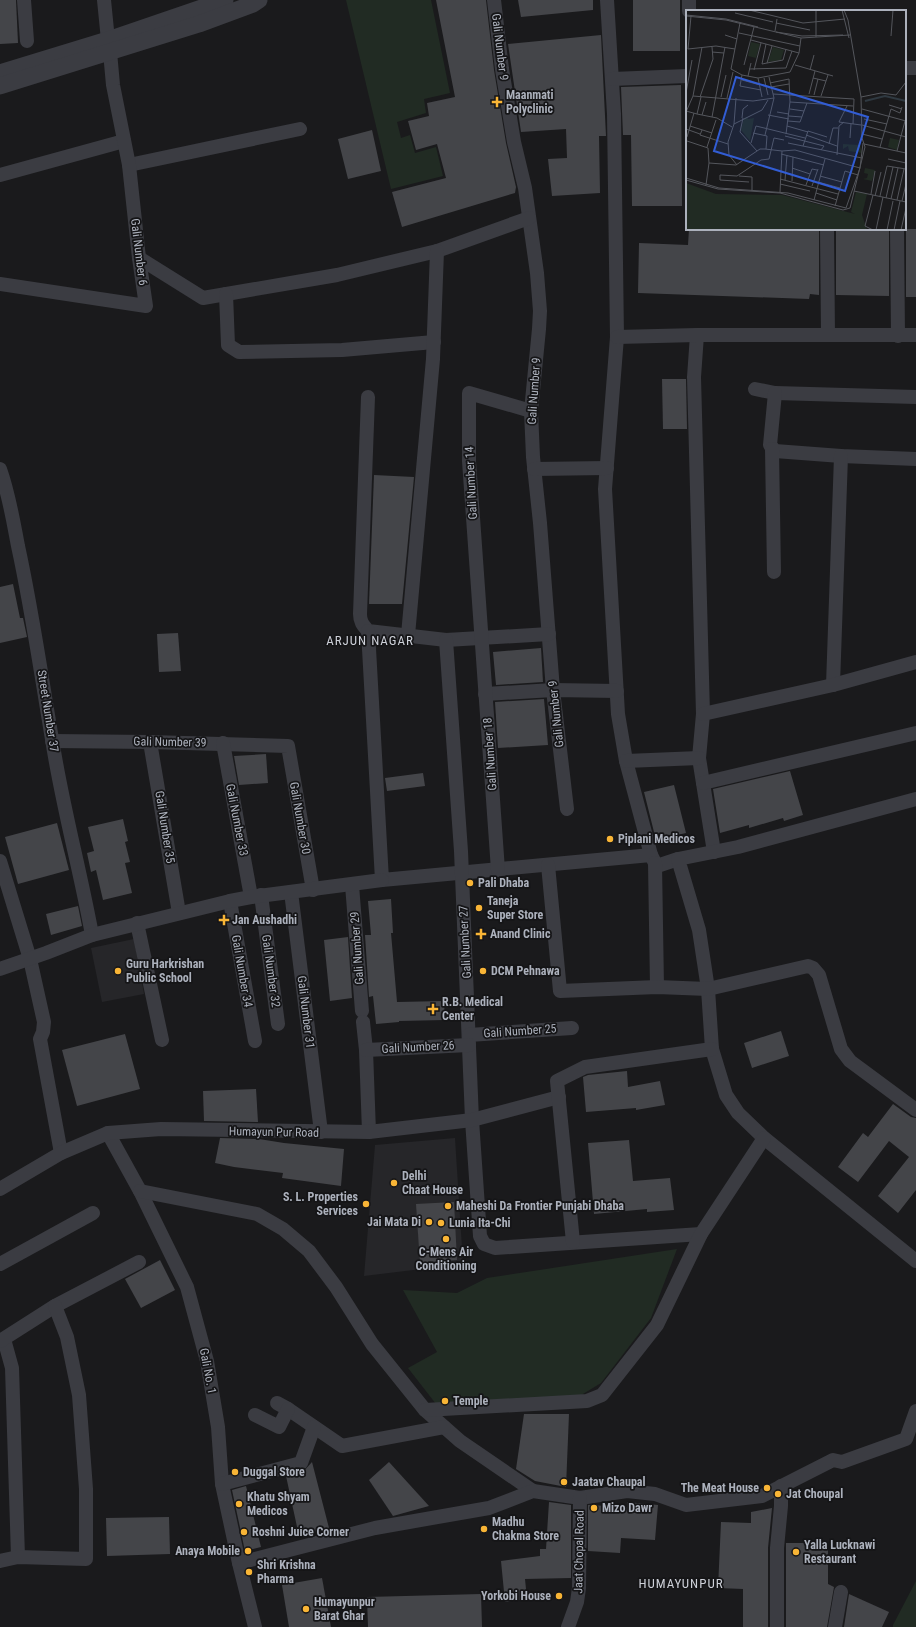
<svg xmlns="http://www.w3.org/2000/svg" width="916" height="1627" font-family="'Roboto Condensed',sans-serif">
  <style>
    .built { fill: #262629 }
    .green { fill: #212b23 }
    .building { fill: #444549 }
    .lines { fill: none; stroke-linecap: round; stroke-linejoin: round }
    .minor { stroke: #3b3c42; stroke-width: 14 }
    .tertiary { stroke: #3b3c42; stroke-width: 17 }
    .poi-dot { fill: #f9b536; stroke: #151517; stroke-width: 1.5 }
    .labels { text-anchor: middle; stroke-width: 3.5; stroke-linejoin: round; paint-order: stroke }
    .street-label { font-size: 12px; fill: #acb1bc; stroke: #151517 }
    .poi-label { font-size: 12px; font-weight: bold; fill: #acb1bc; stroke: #151517; text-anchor: start }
    .neighbourhood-label { font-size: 13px; letter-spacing: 1px; fill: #cdd0d8; stroke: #151517 }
    .inset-river { fill: none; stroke: #2f3941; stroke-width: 2 }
    .inset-road { fill: none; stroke: #54565c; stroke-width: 1 }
    .view { fill: #325dd4; fill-opacity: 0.15; stroke: #325dd4; stroke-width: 2 }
    .inset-edge { fill: none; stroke: #acb1bc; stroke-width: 2 }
  </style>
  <rect width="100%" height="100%" fill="#1a1a1c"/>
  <g class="built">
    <polygon points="134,939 144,994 102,1002 91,948"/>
    <polygon points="455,1138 463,1264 364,1276 375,1145"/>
  </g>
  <g class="green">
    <polygon points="346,0 431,0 450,93 424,99 426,113 397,122 401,138 410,135 415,153 436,147 443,176 391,189"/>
    <polygon points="677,1249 651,1318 601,1383 578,1397 436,1404 408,1368 437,1352 403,1290 457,1293 487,1278"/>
    <polygon points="916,1581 916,1627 893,1627 893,1625"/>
  </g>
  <g class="building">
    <polygon points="0,0 16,0 18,43 0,44"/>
    <polygon points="436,0 486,0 494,70 506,143 516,187 515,193 402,227 392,192 446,178 437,144 416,150 408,121 429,116 427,103 455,97"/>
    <polygon points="518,0 593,0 593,10 521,17"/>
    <rect x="633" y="0" width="47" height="51"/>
    <polygon points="601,35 606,136 599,136 600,193 552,196 548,159 567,158 566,129 521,132 508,44"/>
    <polygon points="681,85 682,206 632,206 631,135 623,135 621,87"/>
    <polygon points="372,130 381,171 348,179 338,139"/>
    <polygon points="689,229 819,229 819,295 810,294 809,299 638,293 639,243 688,245"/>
    <polygon points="836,229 889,229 889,296 836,295"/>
    <rect x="906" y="229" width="10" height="68"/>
    <polygon points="662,379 686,379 687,429 663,429"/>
    <polygon points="374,475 414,477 402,604 369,604"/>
    <polygon points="13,584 20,618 23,618 27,637 0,643 0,587"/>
    <polygon points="178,633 181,671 159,672 157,634"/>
    <polygon points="541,648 543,682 496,685 493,652"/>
    <polygon points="544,699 548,745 498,748 495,702"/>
    <polygon points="266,754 268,783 239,785 234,756"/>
    <polygon points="790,771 803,815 784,821 783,818 749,828 749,825 720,833 713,789"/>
    <polygon points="423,773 425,786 387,791 385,778"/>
    <polygon points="674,785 686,833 656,840 644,792"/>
    <polygon points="123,819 128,841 125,842 130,862 125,863 132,893 103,900 96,870 91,872 87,853 94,851 88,827"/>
    <polygon points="57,823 69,870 18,884 5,837"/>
    <polygon points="391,899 393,933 391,933 397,1002 444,1001 445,1020 399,1021 399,1022 376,1024 373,996 369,997 365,935 371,935 368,901"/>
    <polygon points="78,906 82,926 51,935 46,914"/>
    <polygon points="348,937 352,998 330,1001 324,940"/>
    <polygon points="781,1031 789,1056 752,1068 744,1043"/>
    <polygon points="125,1034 140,1089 77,1106 62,1050"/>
    <polygon points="627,1071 628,1087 660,1081 665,1105 636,1110 636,1108 586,1112 583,1077 588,1075"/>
    <polygon points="256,1089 258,1122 204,1121 203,1091"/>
    <polygon points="893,1104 911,1117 916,1118 916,1190 898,1213 878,1196 909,1157 889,1141 858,1182 838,1167 863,1133 868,1137"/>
    <polygon points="220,1138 259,1139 284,1143 344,1149 341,1186 282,1178 283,1173 234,1167 215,1163"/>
    <polygon points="629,1140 633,1181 670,1178 674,1210 647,1212 647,1209 594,1214 588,1143"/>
    <polygon points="454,1202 457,1260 420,1263 416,1204"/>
    <polygon points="160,1260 175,1290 141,1308 125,1279"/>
    <polygon points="524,1414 569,1414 566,1487 535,1481 516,1469"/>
    <polygon points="312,1462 329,1528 299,1536 286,1476 304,1471"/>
    <polygon points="389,1462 429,1506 393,1516 369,1480"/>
    <polygon points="246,1486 261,1547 245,1551 232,1490"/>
    <polygon points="549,1502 571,1505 571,1578 525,1579 527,1599 505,1602 501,1561 540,1556 540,1549 546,1549"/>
    <polygon points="627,1502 658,1505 655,1540 621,1538 620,1553 588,1551 588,1505 627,1507"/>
    <polygon points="772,1508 768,1548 768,1627 743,1627 743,1589 718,1588 721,1522 751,1523 751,1512"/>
    <polygon points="169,1517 170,1554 107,1556 106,1518"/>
    <polygon points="786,1543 828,1543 828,1584 834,1587 827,1627 786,1627"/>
    <polygon points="322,1578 331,1627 289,1627 282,1585"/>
    <polygon points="481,1594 482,1627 368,1627 367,1597"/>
    <polygon points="849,1594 889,1612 882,1627 844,1627"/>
  </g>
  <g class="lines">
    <g class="minor">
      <polyline points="24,0 27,41"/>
      <polyline points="104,0 108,40"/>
      <polyline points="494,0 502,69 514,142 525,188 537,273 540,311 539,329 531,411 533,457 540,523 553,690 567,809"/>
      <polyline points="607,0 614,114 617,337 605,489 618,714 626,761 651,855 655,863 660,865 678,859"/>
      <polyline points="689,0 689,11"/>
      <polyline points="905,68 916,68"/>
      <polyline points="612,79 687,76"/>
      <polyline points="129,165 300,129"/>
      <polyline points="0,175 124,141"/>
      <polyline points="827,229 828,335"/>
      <polyline points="897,229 898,336"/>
      <polyline points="139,258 203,298 337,275 437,251 529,218"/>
      <polyline points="0,284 146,306 139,258 129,165 113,85 110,52"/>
      <polyline points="226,294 228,345 239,352 342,350 434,342"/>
      <polyline points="697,335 694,377 703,714 699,758 714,852"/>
      <polyline points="617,337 697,335 916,335"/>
      <polyline points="755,389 775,393 916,397"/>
      <polyline points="775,393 770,445 775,451 841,456 916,459"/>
      <path d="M368,397L360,614C360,622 363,625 368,631L446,640L549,634"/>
      <polyline points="772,449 774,572"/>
      <path d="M0,469C9,494 13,520 18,546C32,610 41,674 52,739C62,805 80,869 92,935"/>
      <polyline points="534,469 607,468"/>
      <polyline points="368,631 382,880 651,855"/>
      <polyline points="408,635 433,359 437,251"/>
      <polyline points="446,640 461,851 472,1120 480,1236 484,1244 495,1248 701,1234"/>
      <polyline points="833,685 841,456"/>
      <polyline points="485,694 553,690 617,691"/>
      <polyline points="703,714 833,685 916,662"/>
      <polyline points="52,741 150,742 288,746 313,890"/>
      <polyline points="150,742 179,913"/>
      <polyline points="223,743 251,897"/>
      <polyline points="626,761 699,758"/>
      <polyline points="703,783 916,733"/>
      <polyline points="916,799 738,847 678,859 699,930 708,989 712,1049 726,1095 738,1113 764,1138 916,1261"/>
      <polyline points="0,861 30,959 44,1022 43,1032 40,1039 61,1153"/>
      <polyline points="655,863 657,987"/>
      <polyline points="548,865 560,991 657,987 708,989 808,966 813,968 819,975 841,1049 850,1061 916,1110"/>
      <polyline points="498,870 469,461 469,393 531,411"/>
      <polyline points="352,885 362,1011"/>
      <polyline points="291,892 321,1132"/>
      <polyline points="261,895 278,1024"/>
      <polyline points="230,901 255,1041"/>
      <polyline points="137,923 162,1040"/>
      <polyline points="0,969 46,953 92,935 230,901 251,897 382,880"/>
      <polyline points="363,1022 366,1050 369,1132"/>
      <polyline points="469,1035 572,1028"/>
      <polyline points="366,1050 469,1045"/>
      <polyline points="108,1133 140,1191 187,1287 207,1361 218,1427 222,1484 239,1563 255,1627"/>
      <polyline points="0,1189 61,1153 108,1133 161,1129 369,1132 472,1120 559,1097"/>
      <polyline points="140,1191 257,1214 283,1229 309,1251 336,1287 372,1344 425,1410 460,1441 533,1491"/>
      <polyline points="573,1242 557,1081 585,1067 712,1049"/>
      <polyline points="0,1264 93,1213"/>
      <polyline points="4,1339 12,1368 18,1557"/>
      <polyline points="0,1341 55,1306 139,1262"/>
      <polyline points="277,1403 288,1409 342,1446 444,1427"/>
      <polyline points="425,1410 587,1401 602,1395 657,1325 701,1234 764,1138"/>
      <polyline points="255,1415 279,1427 288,1409"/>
      <polyline points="222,1484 301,1463 314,1427"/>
      <polyline points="0,1561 18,1557 86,1559 86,1489 79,1395 67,1337 55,1306"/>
      <polyline points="239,1563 375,1528 489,1508 533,1491 580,1498 627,1491 655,1494 686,1505 762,1496 833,1460 842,1462 906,1439 916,1411"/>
      <polyline points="568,1627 577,1602 579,1588 580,1498"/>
      <polyline points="777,1627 777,1548 781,1506 781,1486"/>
      <polyline points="835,1627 841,1592"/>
    </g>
    <g class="tertiary">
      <polyline points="0,73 108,40 225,0"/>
      <polyline points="0,86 199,24 253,4 259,0"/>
    </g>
  </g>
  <g class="poi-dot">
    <path d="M495 96h4v4h4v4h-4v4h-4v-4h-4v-4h4z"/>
    <circle cx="610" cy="839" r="4"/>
    <circle cx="470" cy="883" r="4"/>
    <circle cx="479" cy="908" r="4"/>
    <path d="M222 914h4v4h4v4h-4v4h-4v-4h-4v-4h4z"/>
    <path d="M479 928h4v4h4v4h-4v4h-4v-4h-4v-4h4z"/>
    <circle cx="118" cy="971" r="4"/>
    <circle cx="483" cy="971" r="4"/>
    <path d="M431 1003h4v4h4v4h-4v4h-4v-4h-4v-4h4z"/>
    <circle cx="394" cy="1183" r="4"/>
    <circle cx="366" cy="1204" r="4"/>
    <circle cx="448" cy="1206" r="4"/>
    <circle cx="429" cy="1222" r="4"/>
    <circle cx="441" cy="1223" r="4"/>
    <circle cx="446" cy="1239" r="4"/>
    <circle cx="445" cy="1401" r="4"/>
    <circle cx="235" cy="1472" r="4"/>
    <circle cx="564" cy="1482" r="4"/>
    <circle cx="767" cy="1488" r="4"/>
    <circle cx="778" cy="1494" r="4"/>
    <circle cx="239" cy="1504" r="4"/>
    <circle cx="594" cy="1508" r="4"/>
    <circle cx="484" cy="1529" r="4"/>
    <circle cx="244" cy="1532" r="4"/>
    <circle cx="248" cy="1551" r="4"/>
    <circle cx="796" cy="1552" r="4"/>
    <circle cx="249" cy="1572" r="4"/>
    <circle cx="559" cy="1596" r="4"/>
    <circle cx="306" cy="1609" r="4"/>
  </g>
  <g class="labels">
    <g class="street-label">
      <text transform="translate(500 47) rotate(83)" y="4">Gali Number 9</text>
      <text transform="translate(139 252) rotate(83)" y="4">Gali Number 6</text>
      <text transform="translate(534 391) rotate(-86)" y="4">Gali Number 9</text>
      <text transform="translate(471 483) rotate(-93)" y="4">Gali Number 14</text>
      <text transform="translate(48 711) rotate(81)" y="4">Street Number 37</text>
      <text transform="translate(556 714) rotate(-96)" y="4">Gali Number 9</text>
      <text transform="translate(170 742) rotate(1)" y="4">Gali Number 39</text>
      <text transform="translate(490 754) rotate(-94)" y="4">Gali Number 18</text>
      <text transform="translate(300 818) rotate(80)" y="4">Gali Number 30</text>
      <text transform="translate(237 820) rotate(79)" y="4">Gali Number 33</text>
      <text transform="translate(165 827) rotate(81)" y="4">Gali Number 35</text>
      <text transform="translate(465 942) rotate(-93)" y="4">Gali Number 27</text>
      <text transform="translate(357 948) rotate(-94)" y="4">Gali Number 29</text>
      <text transform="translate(242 971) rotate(80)" y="4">Gali Number 34</text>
      <text transform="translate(271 971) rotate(82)" y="4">Gali Number 32</text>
      <text transform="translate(306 1012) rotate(83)" y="4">Gali Number 31</text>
      <text transform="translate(520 1031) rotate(-4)" y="4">Gali Number 25</text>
      <text transform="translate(418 1047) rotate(-3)" y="4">Gali Number 26</text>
      <text transform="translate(274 1132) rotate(1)" y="4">Humayun Pur Road</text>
      <text transform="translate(208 1371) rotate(79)" y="4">Gali No. 1</text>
      <text transform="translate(579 1552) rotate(-89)" y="4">Jaat Chopal Road</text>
    </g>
    <g class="poi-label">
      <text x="506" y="99">Maanmati<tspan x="506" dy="14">Polyclinic</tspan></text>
      <text x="618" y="843">Piplani Medicos</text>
      <text x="478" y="887">Pali Dhaba</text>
      <text x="487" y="905">Taneja<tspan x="487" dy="14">Super Store</tspan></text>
      <text x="232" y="924">Jan Aushadhi</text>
      <text x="490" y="938">Anand Clinic</text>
      <text x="126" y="968">Guru Harkrishan<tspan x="126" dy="14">Public School</tspan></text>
      <text x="491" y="975">DCM Pehnawa</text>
      <text x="442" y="1006">R.B. Medical<tspan x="442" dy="14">Center</tspan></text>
      <text x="402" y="1180">Delhi<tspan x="402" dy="14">Chaat House</tspan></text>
      <text x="358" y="1201" text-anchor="end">S. L. Properties<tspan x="358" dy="14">Services</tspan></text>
      <text x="456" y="1210">Maheshi Da Frontier Punjabi Dhaba</text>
      <text x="421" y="1226" text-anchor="end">Jai Mata Di</text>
      <text x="449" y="1227">Lunia Ita-Chi</text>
      <text x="446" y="1256" text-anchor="middle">C-Mens Air<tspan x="446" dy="14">Conditioning</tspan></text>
      <text x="453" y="1405">Temple</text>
      <text x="243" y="1476">Duggal Store</text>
      <text x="572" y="1486">Jaatav Chaupal</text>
      <text x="759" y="1492" text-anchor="end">The Meat House</text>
      <text x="786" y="1498">Jat Choupal</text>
      <text x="247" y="1501">Khatu Shyam<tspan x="247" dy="14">Medicos</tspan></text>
      <text x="602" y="1512">Mizo Dawr</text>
      <text x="492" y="1526">Madhu<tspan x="492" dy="14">Chakma Store</tspan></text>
      <text x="252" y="1536">Roshni Juice Corner</text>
      <text x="804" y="1549">Yalla Lucknawi<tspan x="804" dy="14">Restaurant</tspan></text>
      <text x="240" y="1555" text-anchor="end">Anaya Mobile</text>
      <text x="257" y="1569">Shri Krishna<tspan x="257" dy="14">Pharma</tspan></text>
      <text x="551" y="1600" text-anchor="end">Yorkobi House</text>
      <text x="314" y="1606">Humayunpur<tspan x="314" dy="14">Barat Ghar</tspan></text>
    </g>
    <g class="neighbourhood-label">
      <text x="370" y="645">ARJUN NAGAR</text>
      <text x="681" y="1588">HUMAYUNPUR</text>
    </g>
  </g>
  <g transform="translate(686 10)">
    <rect width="220" height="220" fill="#1a1a1c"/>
    <path d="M65,32L74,34L70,48L62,46ZM87,37L98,40L95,50L82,52ZM61,107L62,109L68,108L64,131L55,120L58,108ZM204,128L213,130L211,140L202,137ZM157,134L174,135L176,143L163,141L162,136L157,139ZM179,158L189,160L186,171L177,169L181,168L182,164L178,163ZM0,173L30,184L96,185L169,204L165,202L170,182L181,184L176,205L181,220H0Z" fill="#212b23"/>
    <path class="inset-river" d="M179,91L199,86L220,91"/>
    <path class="inset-road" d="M63,0L117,13L159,9M130,0V27M156,0L163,28M49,3L87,12M0,5L40,9L72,17M0,6L40,10L115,28L164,25M54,13L45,59L56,65L72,68L104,62L113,43L115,28M90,13L124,20M89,21L91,9M90,22L116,26L157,25M53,23L114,36M39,25L51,29M205,26L207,0M65,30L113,43M80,34L76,54L81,53M86,36L81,53L97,50L100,39M2,39L30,36L49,39M2,39L5,6M26,42L38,43M58,55L68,17M109,55L147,66M63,59L100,58L106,41M68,60L75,33M124,60L128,45M56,65L54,76L75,80M62,66L65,53M72,68L76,87M78,68L82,85M127,68L140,71M56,70L74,75M84,73L103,69L104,92L101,116M85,77L103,74M0,83L6,50M87,84L168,89L167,114M123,84L129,61M128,85L132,69M7,86L67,91L88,88M135,86L142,65M14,87L27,49L26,37M35,87L40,65M175,87L195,83L210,85L220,72M41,88L47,62M50,88L48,114L42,132L43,145L51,155M104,92L167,96M203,95L216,99M161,96L153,112L175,115M104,99L118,101M176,99L220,111M0,101L11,104L15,87M0,102L7,86L16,37M91,102L103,104M11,104L31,108L46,117M16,105L20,92M82,105L103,109M103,106L116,107M26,107L39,37M56,108L57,99L62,95M57,108L54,122L71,141M178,109L201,114M102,111L114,112L121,93M48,114L76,100L82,90M176,115L220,127M4,116L26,123M0,119L14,124M16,120L14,125L42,134M67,123L81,126L80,139M100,124L101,116L122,122M176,124L196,129M79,125L88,88L83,67M120,125L151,136M99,126L138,136L135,140M1,127L8,103M164,128L165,114M1,131L22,138L23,153M65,133L70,116L119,128M102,133L176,148M143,134L147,118H152M178,134L220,143M117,136L122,121L141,127M21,137L30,110M194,137L205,99L214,103L216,97M96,141L109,140L174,158M211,141L219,111M95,144L138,155M151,145L153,116L158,112M202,149L220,153M106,158L124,164M53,166L66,167V181M134,166L156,172M0,168L33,178L102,183L160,198L174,158L177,133M94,169L152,184M0,170L32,179L94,183L157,200L164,198L179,137L176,128L175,87L162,10L158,0M99,170L101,145M106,171L107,147M63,172L34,170V165L51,166L75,150L83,149L88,128L98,130M132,172L154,178M94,174L124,181M20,175L23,153L50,155L74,139H79L96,141L94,182M120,175L126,159L131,160M126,176L132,159M168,181L220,192M130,183L151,190M185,184L189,161M189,186L195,162M194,186L201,156L220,159M200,188L207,157M205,189L212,158M128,190L139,149M211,190L218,159M216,191L220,174M149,196L159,161L172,165M187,220L179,216L187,185M190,220L197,187M201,220L207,191M208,220L214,191M215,220L220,198"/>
    <path class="view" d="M50,67L182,107L159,181L28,141Z"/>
    <rect width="220" height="220" class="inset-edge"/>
  </g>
</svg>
